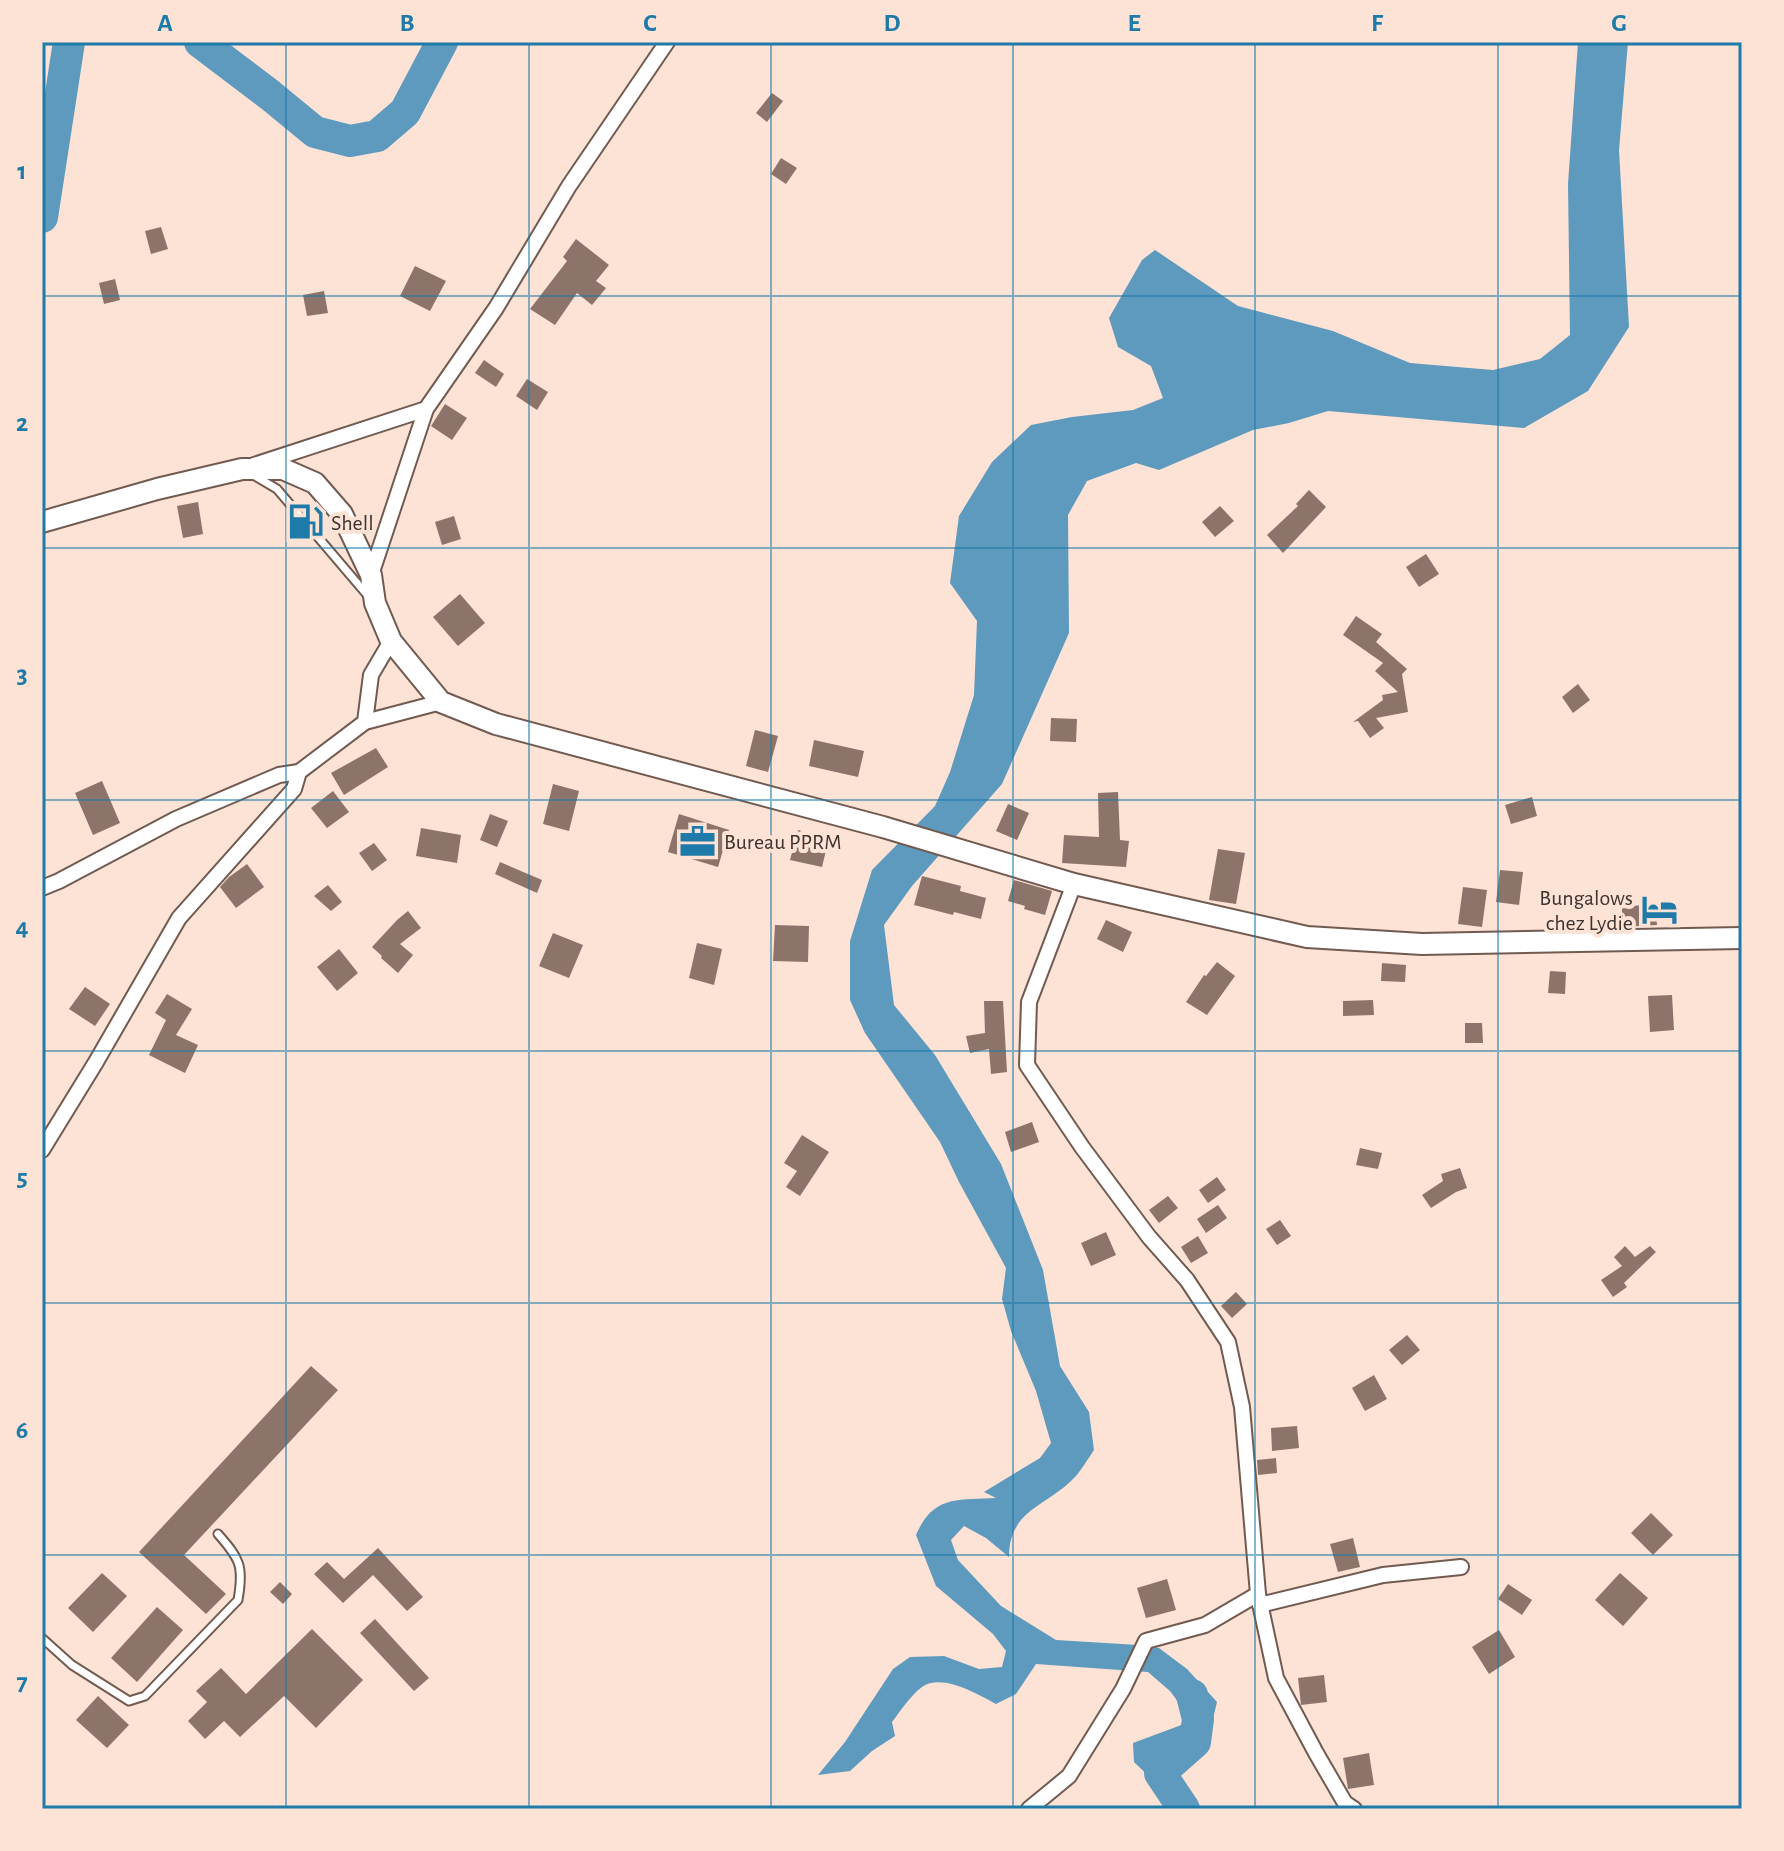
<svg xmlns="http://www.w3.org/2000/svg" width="1784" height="1851" font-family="'Alegreya Sans',sans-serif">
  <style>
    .water { fill: #5d9abe }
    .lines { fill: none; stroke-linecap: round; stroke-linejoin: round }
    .river { stroke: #5d9abe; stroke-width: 32 }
    .building { fill: #8d746a }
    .service-casing { stroke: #715a50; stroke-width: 11 }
    .minor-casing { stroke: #715a50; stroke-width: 18 }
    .secondary-casing { stroke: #715a50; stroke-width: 24 }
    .service { stroke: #fff; stroke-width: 7 }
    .minor { stroke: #fff; stroke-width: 14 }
    .secondary { stroke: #fff; stroke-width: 20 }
    .grid { fill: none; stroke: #1e7aa8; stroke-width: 2; stroke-opacity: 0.55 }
    .labels { text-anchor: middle; stroke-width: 8; stroke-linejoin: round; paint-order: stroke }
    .poi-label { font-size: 22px; fill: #3e332f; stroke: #fde2d6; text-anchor: start }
    .neatline { fill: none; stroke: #1e7aa8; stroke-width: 3 }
    .grid-label { font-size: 26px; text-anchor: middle; font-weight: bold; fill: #1e7aa8 }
  </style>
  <rect width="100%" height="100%" fill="#fde2d6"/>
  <path class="water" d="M1578,42H1628L1619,150L1629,327L1588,391L1524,428L1328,411L1289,423L1253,430L1159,470L1136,463L1087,481L1068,515L1069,633L1002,784L912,886L884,925L894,1005L935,1055L1001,1164L1043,1270L1060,1366L1089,1412L1094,1450C1087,1460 1080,1473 1071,1481C1044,1507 1009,1511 1009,1557L986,1538L964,1526L951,1540L958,1560L1001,1606L1056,1640L1138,1645L1159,1648L1187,1669L1217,1702L1211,1727L1174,1751L1175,1772L1183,1782L1157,1784L1134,1762L1133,1743L1184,1724L1182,1707L1170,1691L1148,1672L1036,1664L1016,1694L996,1704C977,1694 942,1673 922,1687C911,1695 901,1710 892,1722L895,1736L872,1751L850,1771L818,1775L845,1742L893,1669L910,1657L944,1656L979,1669L1002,1667L1006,1651L993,1634L936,1586L916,1535C933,1495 958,1500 996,1498L984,1492L1040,1458L1051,1443L1036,1391L1011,1331L1002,1299L1006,1268L959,1182L940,1142L865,1033L850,1000V941L872,870L935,806L950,772L974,695L977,621L950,583L959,516L992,462L1031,425L1072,417L1133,410L1163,398L1151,366L1118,347L1109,318L1142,260L1155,250L1238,306L1333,331L1410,363L1493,370L1540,359L1570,335L1568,184Z"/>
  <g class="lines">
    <g class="river">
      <polyline points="200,42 270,95 315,132 350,141 377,136 405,112 442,42"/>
      <polyline points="42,217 69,42"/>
      <polyline points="1184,1809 1160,1773 1195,1742 1198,1719 1192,1695"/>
    </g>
  </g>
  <g class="building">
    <polygon points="772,93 783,101 767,122 756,113"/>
    <polygon points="781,158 797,168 786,184 771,174"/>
    <polygon points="161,227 168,249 151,254 145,231"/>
    <polygon points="576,239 609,265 596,281 606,288 592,305 577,293 555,325 530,309 567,261 563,257"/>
    <polygon points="415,266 446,281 430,311 400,296"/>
    <polygon points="115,279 120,300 104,304 99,283"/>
    <polygon points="324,291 328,313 307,316 303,295"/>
    <polygon points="484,360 504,374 496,387 475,373"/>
    <polygon points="527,379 548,392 537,410 516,396"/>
    <polygon points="445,404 467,418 452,440 431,426"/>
    <polygon points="1309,490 1326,507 1283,553 1267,535 1298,506 1296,504"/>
    <polygon points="198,502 203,534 183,538 177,506"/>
    <polygon points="1220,506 1234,521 1215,537 1202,522"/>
    <polygon points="454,516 461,539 442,545 435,522"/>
    <polygon points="1426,554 1439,574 1419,587 1406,567"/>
    <polygon points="460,594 485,623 458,646 433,617"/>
    <polygon points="1356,616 1382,634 1376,642 1407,669 1402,674 1408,712 1376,718 1384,728 1370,738 1358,721 1353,722 1383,700 1382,695 1398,692 1375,671 1383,663 1343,635"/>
    <polygon points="1578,684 1590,700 1573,713 1562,697"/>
    <polygon points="1051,718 1077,719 1076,742 1050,741"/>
    <polygon points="755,730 778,736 768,772 746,766"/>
    <polygon points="814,740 864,751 858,777 809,766"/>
    <polygon points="376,748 388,767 344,795 331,773"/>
    <polygon points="102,781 120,823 93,835 75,793"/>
    <polygon points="553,784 579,791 569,831 543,824"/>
    <polygon points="333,791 349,812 327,828 311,808"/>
    <polygon points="1118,792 1120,840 1129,841 1126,867 1062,863 1064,835 1099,837 1098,793"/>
    <polygon points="1532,797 1537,816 1511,824 1505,805"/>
    <polygon points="1008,804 1029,813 1017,840 996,831"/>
    <polygon points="490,814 508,821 497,847 480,840"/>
    <polygon points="679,814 729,830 718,867 668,852"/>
    <polygon points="421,828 461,835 457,863 416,856"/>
    <polygon points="798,830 829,838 822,867 790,860"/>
    <polygon points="374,843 387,860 372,871 359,853"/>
    <polygon points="1218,849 1245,853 1236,904 1209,900"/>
    <polygon points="500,862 542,880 537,893 495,874"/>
    <polygon points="247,864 264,887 236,908 220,887 229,877"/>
    <polygon points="1500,870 1523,872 1519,905 1496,902"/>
    <polygon points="922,876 961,886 960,891 986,898 981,919 954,912 953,915 914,905"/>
    <polygon points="1014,880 1052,891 1045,915 1024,909 1025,906 1008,901"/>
    <polygon points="328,885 342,902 331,911 314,896"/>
    <polygon points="1463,887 1487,890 1482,927 1458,924"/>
    <polygon points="1655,905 1657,925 1622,927 1622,906"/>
    <polygon points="408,911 421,928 400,944 413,955 398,973 381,958 382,956 372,947 397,920"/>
    <polygon points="1106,920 1132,932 1123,952 1097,939"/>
    <polygon points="775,925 809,926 808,962 773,961"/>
    <polygon points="553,933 583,945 569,978 539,966"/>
    <polygon points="697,943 722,949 714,985 689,978"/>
    <polygon points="339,949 358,973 337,991 317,967"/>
    <polygon points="1217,962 1235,976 1207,1015 1186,1002 1204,975 1206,976"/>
    <polygon points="1382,963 1406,965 1405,982 1381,981"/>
    <polygon points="1550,971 1566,972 1565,994 1548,993"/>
    <polygon points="85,987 110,1004 95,1026 69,1009"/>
    <polygon points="167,994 192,1009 176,1035 198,1045 185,1073 149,1055 166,1020 155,1013"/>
    <polygon points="1672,995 1674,1030 1650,1032 1648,996"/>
    <polygon points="1373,1000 1374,1015 1343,1016 1343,1001"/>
    <polygon points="984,1001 1003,1001 1007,1072 991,1074 989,1049 970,1053 966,1036 985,1033"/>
    <polygon points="1465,1023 1482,1023 1483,1043 1465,1043"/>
    <polygon points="1032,1122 1039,1142 1011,1152 1005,1132"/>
    <polygon points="802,1135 829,1152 800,1196 786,1187 797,1171 784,1163"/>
    <polygon points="1360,1148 1382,1153 1378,1169 1356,1165"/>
    <polygon points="1460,1168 1467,1188 1456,1192 1431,1208 1422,1195 1443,1181 1441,1174"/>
    <polygon points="1217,1177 1226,1190 1208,1203 1199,1190"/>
    <polygon points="1168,1196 1178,1208 1159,1223 1149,1210"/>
    <polygon points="1218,1205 1227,1218 1206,1233 1197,1219"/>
    <polygon points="1280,1220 1291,1236 1277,1245 1266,1229"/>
    <polygon points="1106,1232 1116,1255 1091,1266 1081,1243"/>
    <polygon points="1198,1236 1208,1253 1191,1263 1181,1247"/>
    <polygon points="1625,1246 1635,1257 1650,1246 1656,1252 1624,1283 1627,1287 1613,1297 1601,1280 1622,1266 1614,1257"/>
    <polygon points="1236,1292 1247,1304 1232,1318 1221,1306"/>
    <polygon points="1407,1335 1420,1350 1402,1365 1389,1350"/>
    <polygon points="311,1366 338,1390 184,1555 226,1594 206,1614 139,1552"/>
    <polygon points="1374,1375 1387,1399 1365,1411 1352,1388"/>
    <polygon points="1297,1426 1299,1448 1272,1451 1271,1428"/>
    <polygon points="1276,1458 1277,1473 1258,1475 1257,1460"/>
    <polygon points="1651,1513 1673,1535 1653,1555 1631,1533"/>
    <polygon points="1353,1538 1360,1567 1338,1572 1330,1544"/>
    <polygon points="378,1548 423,1597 407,1611 373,1575 343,1603 314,1574 327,1562 344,1579"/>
    <polygon points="102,1573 127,1596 93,1632 68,1608"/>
    <polygon points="1620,1573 1648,1598 1623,1626 1595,1600"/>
    <polygon points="1167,1579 1176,1610 1146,1618 1137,1588"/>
    <polygon points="280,1582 292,1594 283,1604 270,1592"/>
    <polygon points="1508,1584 1532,1600 1522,1615 1498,1599"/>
    <polygon points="157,1607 183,1630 137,1682 111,1658"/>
    <polygon points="375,1619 429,1678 414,1691 360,1633"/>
    <polygon points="312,1629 363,1680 316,1728 284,1696 240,1737 224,1721 205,1739 188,1721 207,1702 196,1691 221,1668 246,1694"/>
    <polygon points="1499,1630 1515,1657 1489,1674 1472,1647"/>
    <polygon points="1324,1675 1327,1702 1301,1705 1298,1678"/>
    <polygon points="98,1696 129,1725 107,1748 76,1720"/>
    <polygon points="1369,1753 1374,1785 1348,1789 1343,1758"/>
  </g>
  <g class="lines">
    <defs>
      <g id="service">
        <polyline points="255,476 277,489 369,597"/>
        <path d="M42,1638L72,1665L129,1701L145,1696L238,1600C244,1566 240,1559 218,1534"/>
      </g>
      <g id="minor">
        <polyline points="254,465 426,409"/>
        <polyline points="371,575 426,409 496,308 569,186 667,42"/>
        <polyline points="365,722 371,675 391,641"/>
        <polyline points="42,888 59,881 176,819 279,775 299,772"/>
        <polyline points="42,1150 96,1062 179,918 294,789 299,772 365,722 441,702"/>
        <polyline points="1258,1594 1276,1678 1316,1753 1345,1803 1354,1809"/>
        <polyline points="1260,1605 1383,1575 1461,1567"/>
        <polyline points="1029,1809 1069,1776 1123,1689 1146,1641 1205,1625 1258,1594 1242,1407 1228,1342 1187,1280 1149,1237 1082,1147 1027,1065 1029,1002 1074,884"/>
      </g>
      <polyline id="secondary" points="42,522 157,489 242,469 283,469 315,483 342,514 371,575 375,603 391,641 441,702 496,724 883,827 1074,884 1307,937 1422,944 1742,938"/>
    </defs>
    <use href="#service" class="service-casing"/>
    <use href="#minor" class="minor-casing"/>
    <use href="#secondary" class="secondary-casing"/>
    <use href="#service" class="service"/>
    <use href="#minor" class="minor"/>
    <use href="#secondary" class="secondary"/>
  </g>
  <path class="grid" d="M286,42V1809M529,42V1809M771,42V1809M1013,42V1809M1255,42V1809M1498,42V1809M42,296H1742M42,548H1742M42,800H1742M42,1051H1742M42,1303H1742M42,1555H1742"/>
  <defs>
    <symbol id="fuel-bare" viewBox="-9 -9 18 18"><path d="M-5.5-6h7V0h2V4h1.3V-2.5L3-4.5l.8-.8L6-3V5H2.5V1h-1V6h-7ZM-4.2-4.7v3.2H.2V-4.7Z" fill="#1e7aa8" stroke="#fde2d6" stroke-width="2.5" paint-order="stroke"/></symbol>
    <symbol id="office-bare" viewBox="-9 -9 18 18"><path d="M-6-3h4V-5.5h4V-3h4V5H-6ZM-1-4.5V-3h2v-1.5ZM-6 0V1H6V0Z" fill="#1e7aa8" stroke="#fde2d6" stroke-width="2.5" paint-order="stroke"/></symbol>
    <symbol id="hotel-bare" viewBox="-9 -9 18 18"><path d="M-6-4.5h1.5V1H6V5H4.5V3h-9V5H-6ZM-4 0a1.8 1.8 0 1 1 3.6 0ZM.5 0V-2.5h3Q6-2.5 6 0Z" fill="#1e7aa8" stroke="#fde2d6" stroke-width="2.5" paint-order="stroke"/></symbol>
  </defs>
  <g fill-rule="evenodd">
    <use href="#fuel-bare" x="280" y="496" width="51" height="51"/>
    <use href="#office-bare" x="672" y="816" width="51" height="51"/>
    <use href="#hotel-bare" x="1634" y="884" width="51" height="51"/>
  </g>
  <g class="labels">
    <g class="poi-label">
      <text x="331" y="530">Shell</text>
      <text x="724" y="849">Bureau PPRM</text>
      <text x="1633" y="905" text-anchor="end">Bungalows<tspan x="1633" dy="25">chez Lydie</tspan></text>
    </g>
  </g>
  <rect width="1784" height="1851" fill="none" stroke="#fde2d6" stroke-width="88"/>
  <rect x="44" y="44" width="1696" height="1763" class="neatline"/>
  <g class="grid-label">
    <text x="165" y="31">A</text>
    <text x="407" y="31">B</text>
    <text x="650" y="31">C</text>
    <text x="892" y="31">D</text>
    <text x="1134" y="31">E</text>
    <text x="1377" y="31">F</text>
    <text x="1619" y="31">G</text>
    <text x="22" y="179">1</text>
    <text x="22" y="431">2</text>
    <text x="22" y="683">3</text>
    <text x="22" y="935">4</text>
    <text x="22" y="1186">5</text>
    <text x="22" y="1438">6</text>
    <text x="22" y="1690">7</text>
  </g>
</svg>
